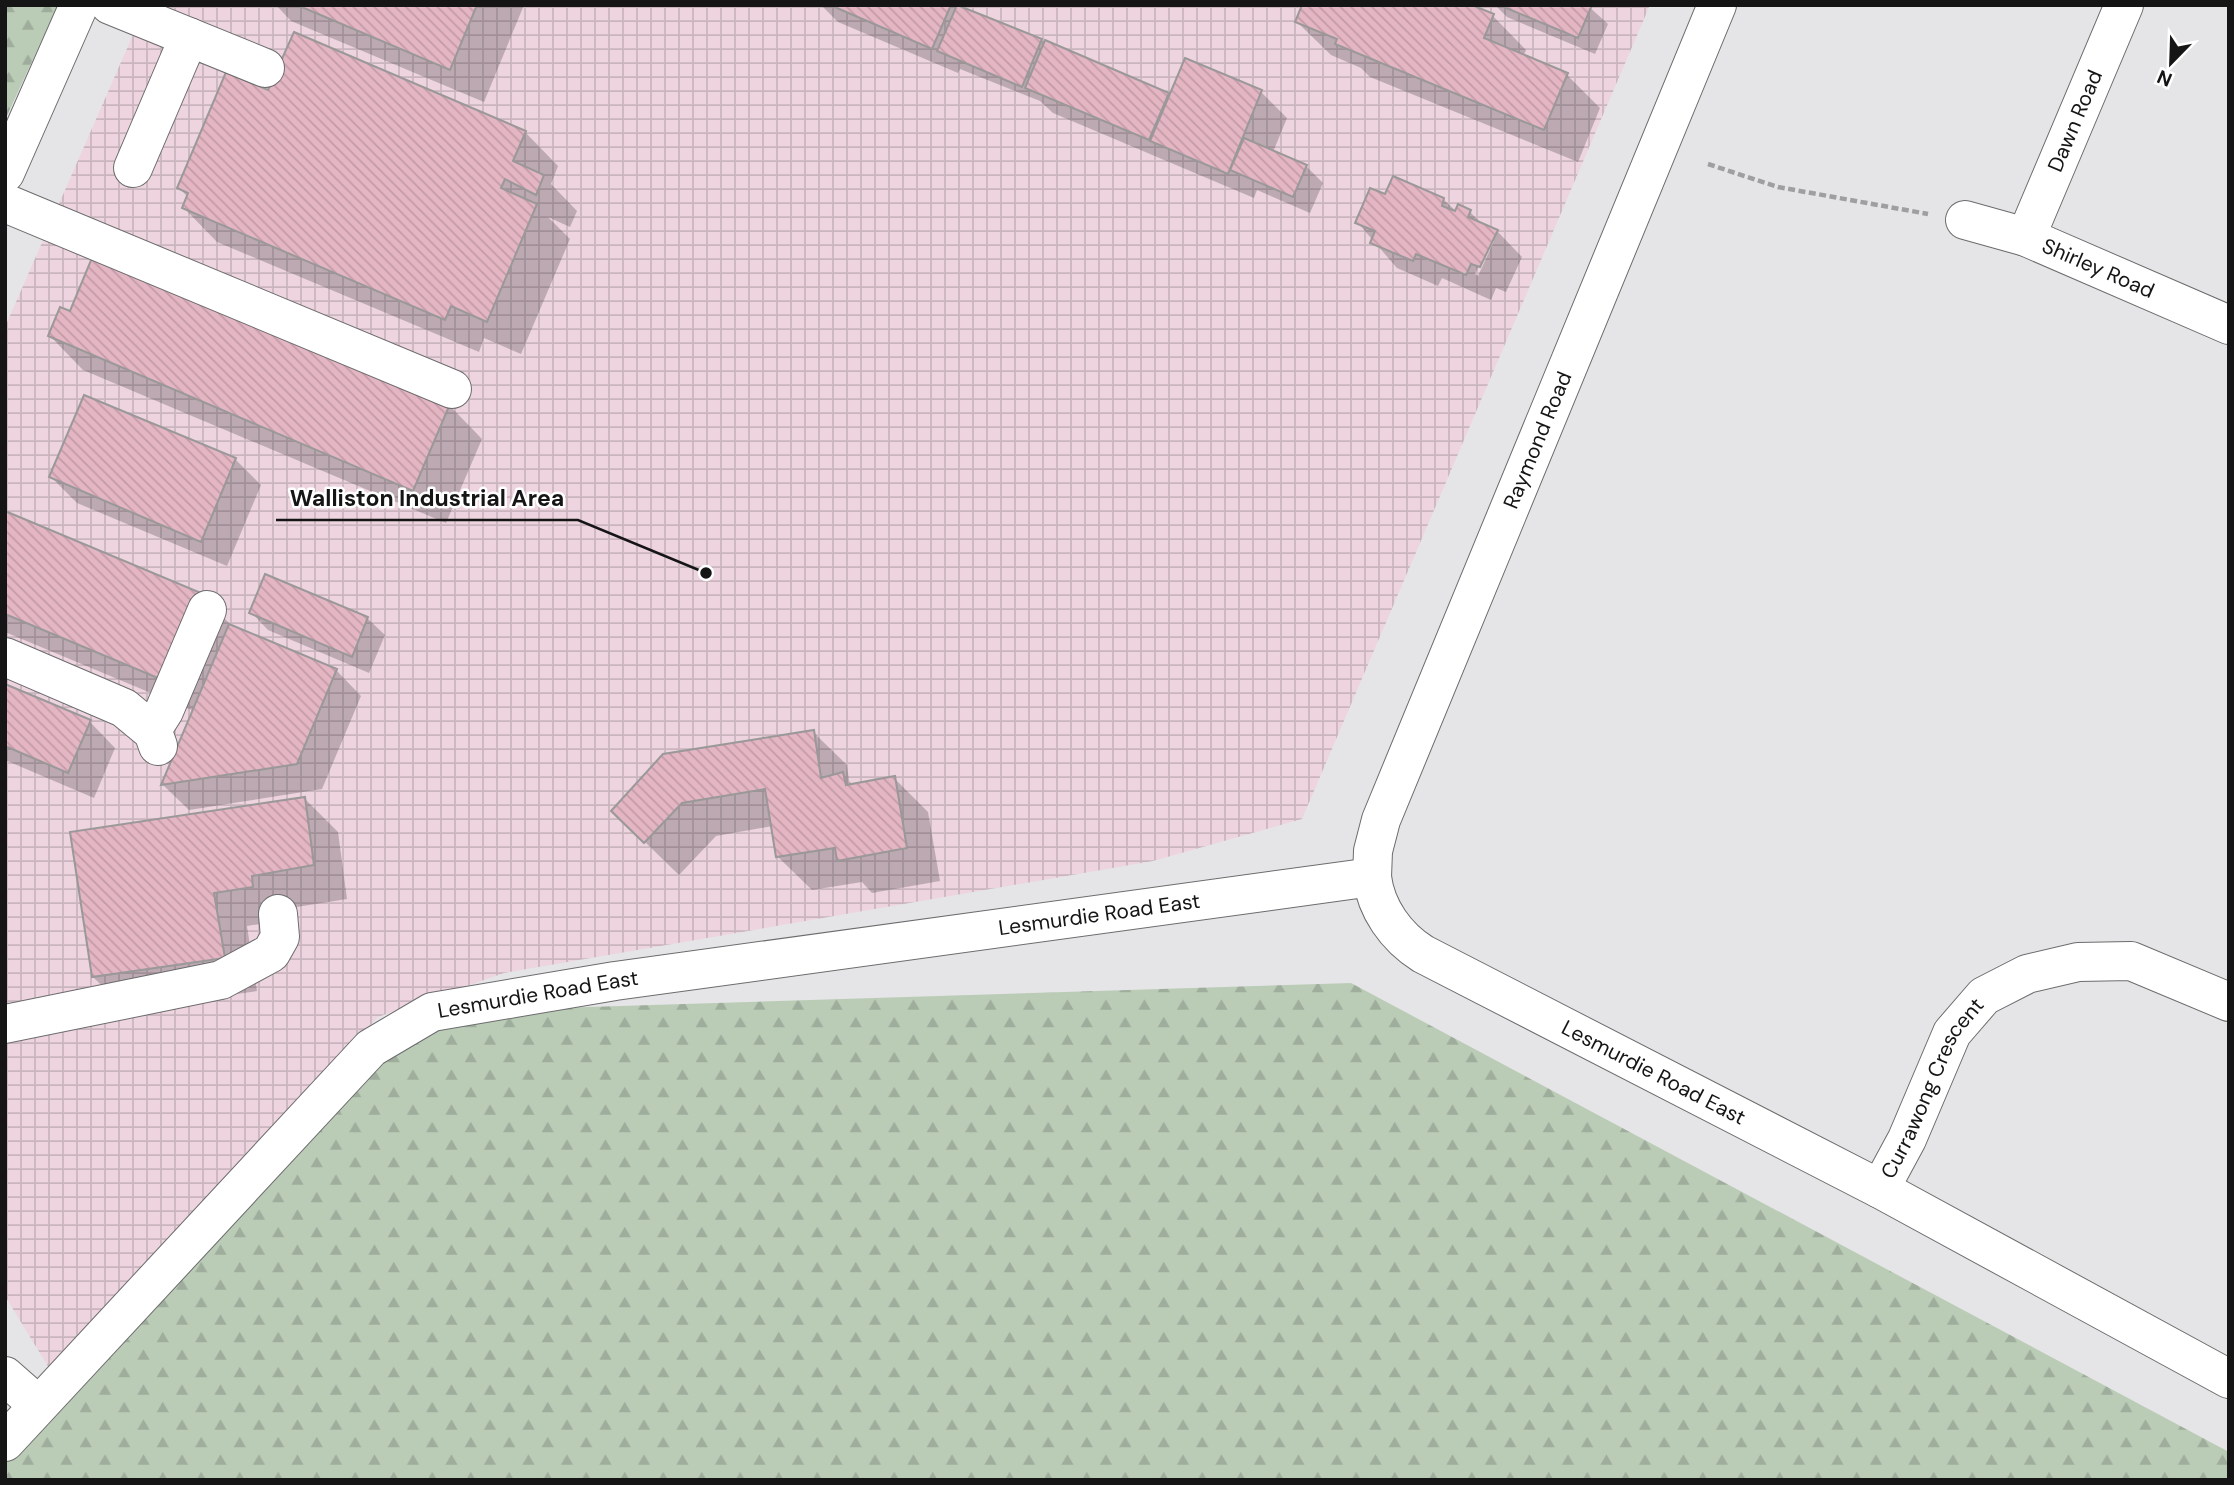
<svg xmlns="http://www.w3.org/2000/svg" width="2234" height="1485" font-family="'DM Sans',sans-serif">
  <style>
    .industrial { fill: url(#industrial-grid) }
    .forest { fill: url(#forest-firs) }
    .shadow { fill: #0003; fill-rule: evenodd }
    .building { fill: url(#building-back-hatch); stroke: #9a9899; stroke-width: 2 }
    .lines { fill: none; stroke-linecap: round; stroke-linejoin: round }
    .minor-casing { stroke: #6c6c6e; stroke-width: 40 }
    .path { stroke: #9f9fa1; stroke-width: 4.5; stroke-dasharray: 7 3.5; stroke-linecap: butt }
    .minor { stroke: #fff; stroke-width: 38 }
    .labels { text-anchor: middle; stroke-width: 5; stroke-linejoin: round; paint-order: stroke }
    .street-label { font-size: 21px; fill: #151516; stroke: #fff }
    .leader { fill: none; stroke: #151516; stroke-width: 2.5 }
    .callout-dot { fill: #151516; stroke: #fff; stroke-width: 2.5 }
    .callout-label { font-size: 23px; text-anchor: middle; font-weight: bold; fill: #151516; stroke: #fff; stroke-width: 5; stroke-linejoin: round; paint-order: stroke }
  </style>
  <defs>
    <pattern id="industrial-grid" width="8" height="8" patternUnits="userSpaceOnUse" patternTransform="scale(1.75)"><rect width="8" height="8" fill="#edd4de"/><path d="M0 4h8M4 0v8" fill="none" stroke="#cab5be"/></pattern>
    <pattern id="forest-firs" width="22" height="20" patternUnits="userSpaceOnUse" patternTransform="scale(1.75)"><rect width="22" height="20" fill="#baccb6"/><path d="M5 1l3.5 6h-7zM16 11l3.5 6h-7z" fill="#9fae9c"/></pattern>
    <pattern id="building-back-hatch" width="6" height="6" patternUnits="userSpaceOnUse" patternTransform="scale(1.75)"><rect width="6" height="6" fill="#e4b5c3"/><path d="M-1 5l2 2M0 0l6 6M5-1l2 2" fill="none" stroke="#c39ba7"/></pattern>
  </defs>
  <rect width="100%" height="100%" fill="#e5e5e7"/>
  <polygon class="industrial" points="146,5 1650,5 1302,819 1153,861 504,973 378,1017 49,1368 5,1296 5,327"/>
  <g class="forest">
    <polygon points="5,5 58,5 5,120"/>
    <polygon points="1351,983 2229,1452 2229,1480 5,1480 5,1463 432,1012"/>
  </g>
  <g class="shadow">
    <polygon points="276,5 524,5 484,102 291,21"/>
    <polygon points="821,5 954,5 957,9 959,5 1171,97 1186,61 1261,92 1287,118 1273,152 1306,166 1323,183 1310,213 1257,190 1254,198 1053,113 1040,101 960,69 958,73 838,22"/>
    <polygon points="1304,5 1478,5 1477,9 1493,16 1526,50 1523,57 1567,75 1600,108 1578,162 1370,77 1361,68 1331,55 1297,22"/>
    <polygon points="1495,5 1587,5 1608,24 1595,54 1507,17"/>
    <polygon points="269,92 525,132 558,166 551,184 577,211 570,227 548,217 570,239 521,354 484,338 479,352 217,242 184,208 188,197 179,188"/>
    <path d="M1386,196L1443,199L1457,212H1470L1484,226L1497,231L1522,257L1506,292L1496,288L1491,300L1442,278L1438,286L1397,268L1357,222ZM1492,238L1494,241L1478,276L1475,274Z"/>
    <polygon points="50,336 449,405 482,439 446,523 83,370"/>
    <polygon points="235,459 261,485 227,566 77,503 51,477"/>
    <polygon points="5,513 200,594 234,628 336,670 361,696 322,789 189,810 163,785 194,711 5,632"/>
    <polygon points="251,612 367,618 385,635 369,673 268,630"/>
    <polygon points="5,686 90,722 115,748 94,798 5,760"/>
    <polygon points="813,732 847,765 849,781 853,785 894,778 928,812 940,881 872,893 862,882 812,890 778,857 773,826 716,836 679,875 613,811"/>
    <polygon points="304,798 338,832 347,899 284,909 286,920 247,926 257,991 127,1010 93,977"/>
  </g>
  <g class="building">
    <polygon points="297,5 477,5 450,70"/>
    <polygon points="830,5 951,5 932,49"/>
    <polygon points="957,5 1042,39 1022,87 937,51"/>
    <polygon points="1302,5 1472,5 1494,14 1484,38 1568,73 1544,130 1335,44 1337,39 1295,22"/>
    <polygon points="1499,5 1592,5 1578,38"/>
    <polygon points="294,32 526,131 513,161 544,175 536,195 505,179 501,188 537,204 487,322 451,306 445,320 182,208 188,193 177,188 226,72 268,90"/>
    <polygon points="1045,40 1169,93 1149,140 1025,88"/>
    <polygon points="1185,58 1262,90 1228,174 1150,141"/>
    <polygon points="1244,138 1307,165 1293,197 1230,170"/>
    <polygon points="1393,176 1444,198 1442,206 1455,211 1458,204 1471,210 1468,217 1498,230 1480,267 1471,264 1466,275 1416,254 1413,261 1370,243 1375,231 1355,223 1370,188 1385,194"/>
    <polygon points="94,253 450,404 413,491 48,336 60,307 70,311"/>
    <polygon points="84,395 236,458 201,542 49,477"/>
    <polygon points="5,511 201,593 165,681 5,614"/>
    <polygon points="265,574 368,617 352,657 249,613"/>
    <polygon points="229,624 337,669 297,764 161,785"/>
    <polygon points="5,684 91,720 68,773 5,746"/>
    <polygon points="814,730 821,778 843,772 846,785 895,776 907,848 837,861 835,848 776,857 765,789 682,803 644,843 611,811 663,754"/>
    <polygon points="305,797 314,865 252,876 253,887 214,893 225,958 92,977 70,832"/>
  </g>
  <g class="lines">
    <defs>
      <g id="minor">
        <polyline points="110,5 265,68"/>
        <polyline points="133,168 189,37"/>
        <polyline points="5,173 79,5"/>
        <polyline points="5,203 452,389"/>
        <path id="s1" d="M1965,220L2026,237L2229,325"/>
        <path id="s2" d="M2026,237L2124,5"/>
        <polyline points="5,657 124,708 153,732 158,746"/>
        <polyline points="147,726 157,722 164,711 207,610"/>
        <path id="s3" d="M1372,877L1373,851L1381,820L1717,5"/>
        <polyline points="5,1024 221,980 271,953 280,937 278,914"/>
        <path id="s4" d="M1880,1189L1907,1139L1952,1033L1984,996L2027,974L2078,962L2131,961L2229,1002"/>
        <polyline points="5,1376 38,1405"/>
        <path id="s5" d="M5,1442L371,1048L432,1012L615,981L1372,877C1376,909 1396,937 1423,954L1880,1189L2229,1379"/>
      </g>
    </defs>
    <use href="#minor" class="minor-casing"/>
    <polyline class="path" points="1708,164 1778,187 1928,214"/>
    <use href="#minor" class="minor"/>
  </g>
  <g class="labels">
    <g class="street-label">
      <text dy="7" stroke="none"><textPath href="#s2" startOffset="126">Dawn Road</textPath></text>
      <text dy="7" stroke="none"><textPath href="#s1" startOffset="142">Shirley Road</textPath></text>
      <text dy="7" stroke="none"><textPath href="#s3" startOffset="469">Raymond Road</textPath></text>
      <text dy="7" stroke="none"><textPath href="#s5" startOffset="1283">Lesmurdie Road East</textPath></text>
      <text dy="7" stroke="none"><textPath href="#s5" startOffset="716">Lesmurdie Road East</textPath></text>
      <text dy="7" stroke="none"><textPath href="#s5" startOffset="1913">Lesmurdie Road East</textPath></text>
      <text dy="7" stroke="none"><textPath href="#s4" startOffset="114">Currawong Crescent</textPath></text>
    </g>
  </g>
  <path class="leader" d="M706 573L578 520H276"/>
  <circle class="callout-dot" cx="706" cy="573" r="7"/>
  <g class="callout-label">
    <text x="427" y="506">Walliston Industrial Area</text>
  </g>
  <rect width="2234" height="1485" fill="none" stroke="#151516" stroke-width="14"/>
  <g transform="translate(2171 63) rotate(203)" stroke="#ffffff" stroke-width="5" paint-order="stroke">
  <path d="M0-5L12 26L0 18L-12 26Z" fill="#151516"/>
  <text y="-10" font-size="19" font-weight="bold" text-anchor="middle" fill="#151516">N</text>
  </g>
</svg>
